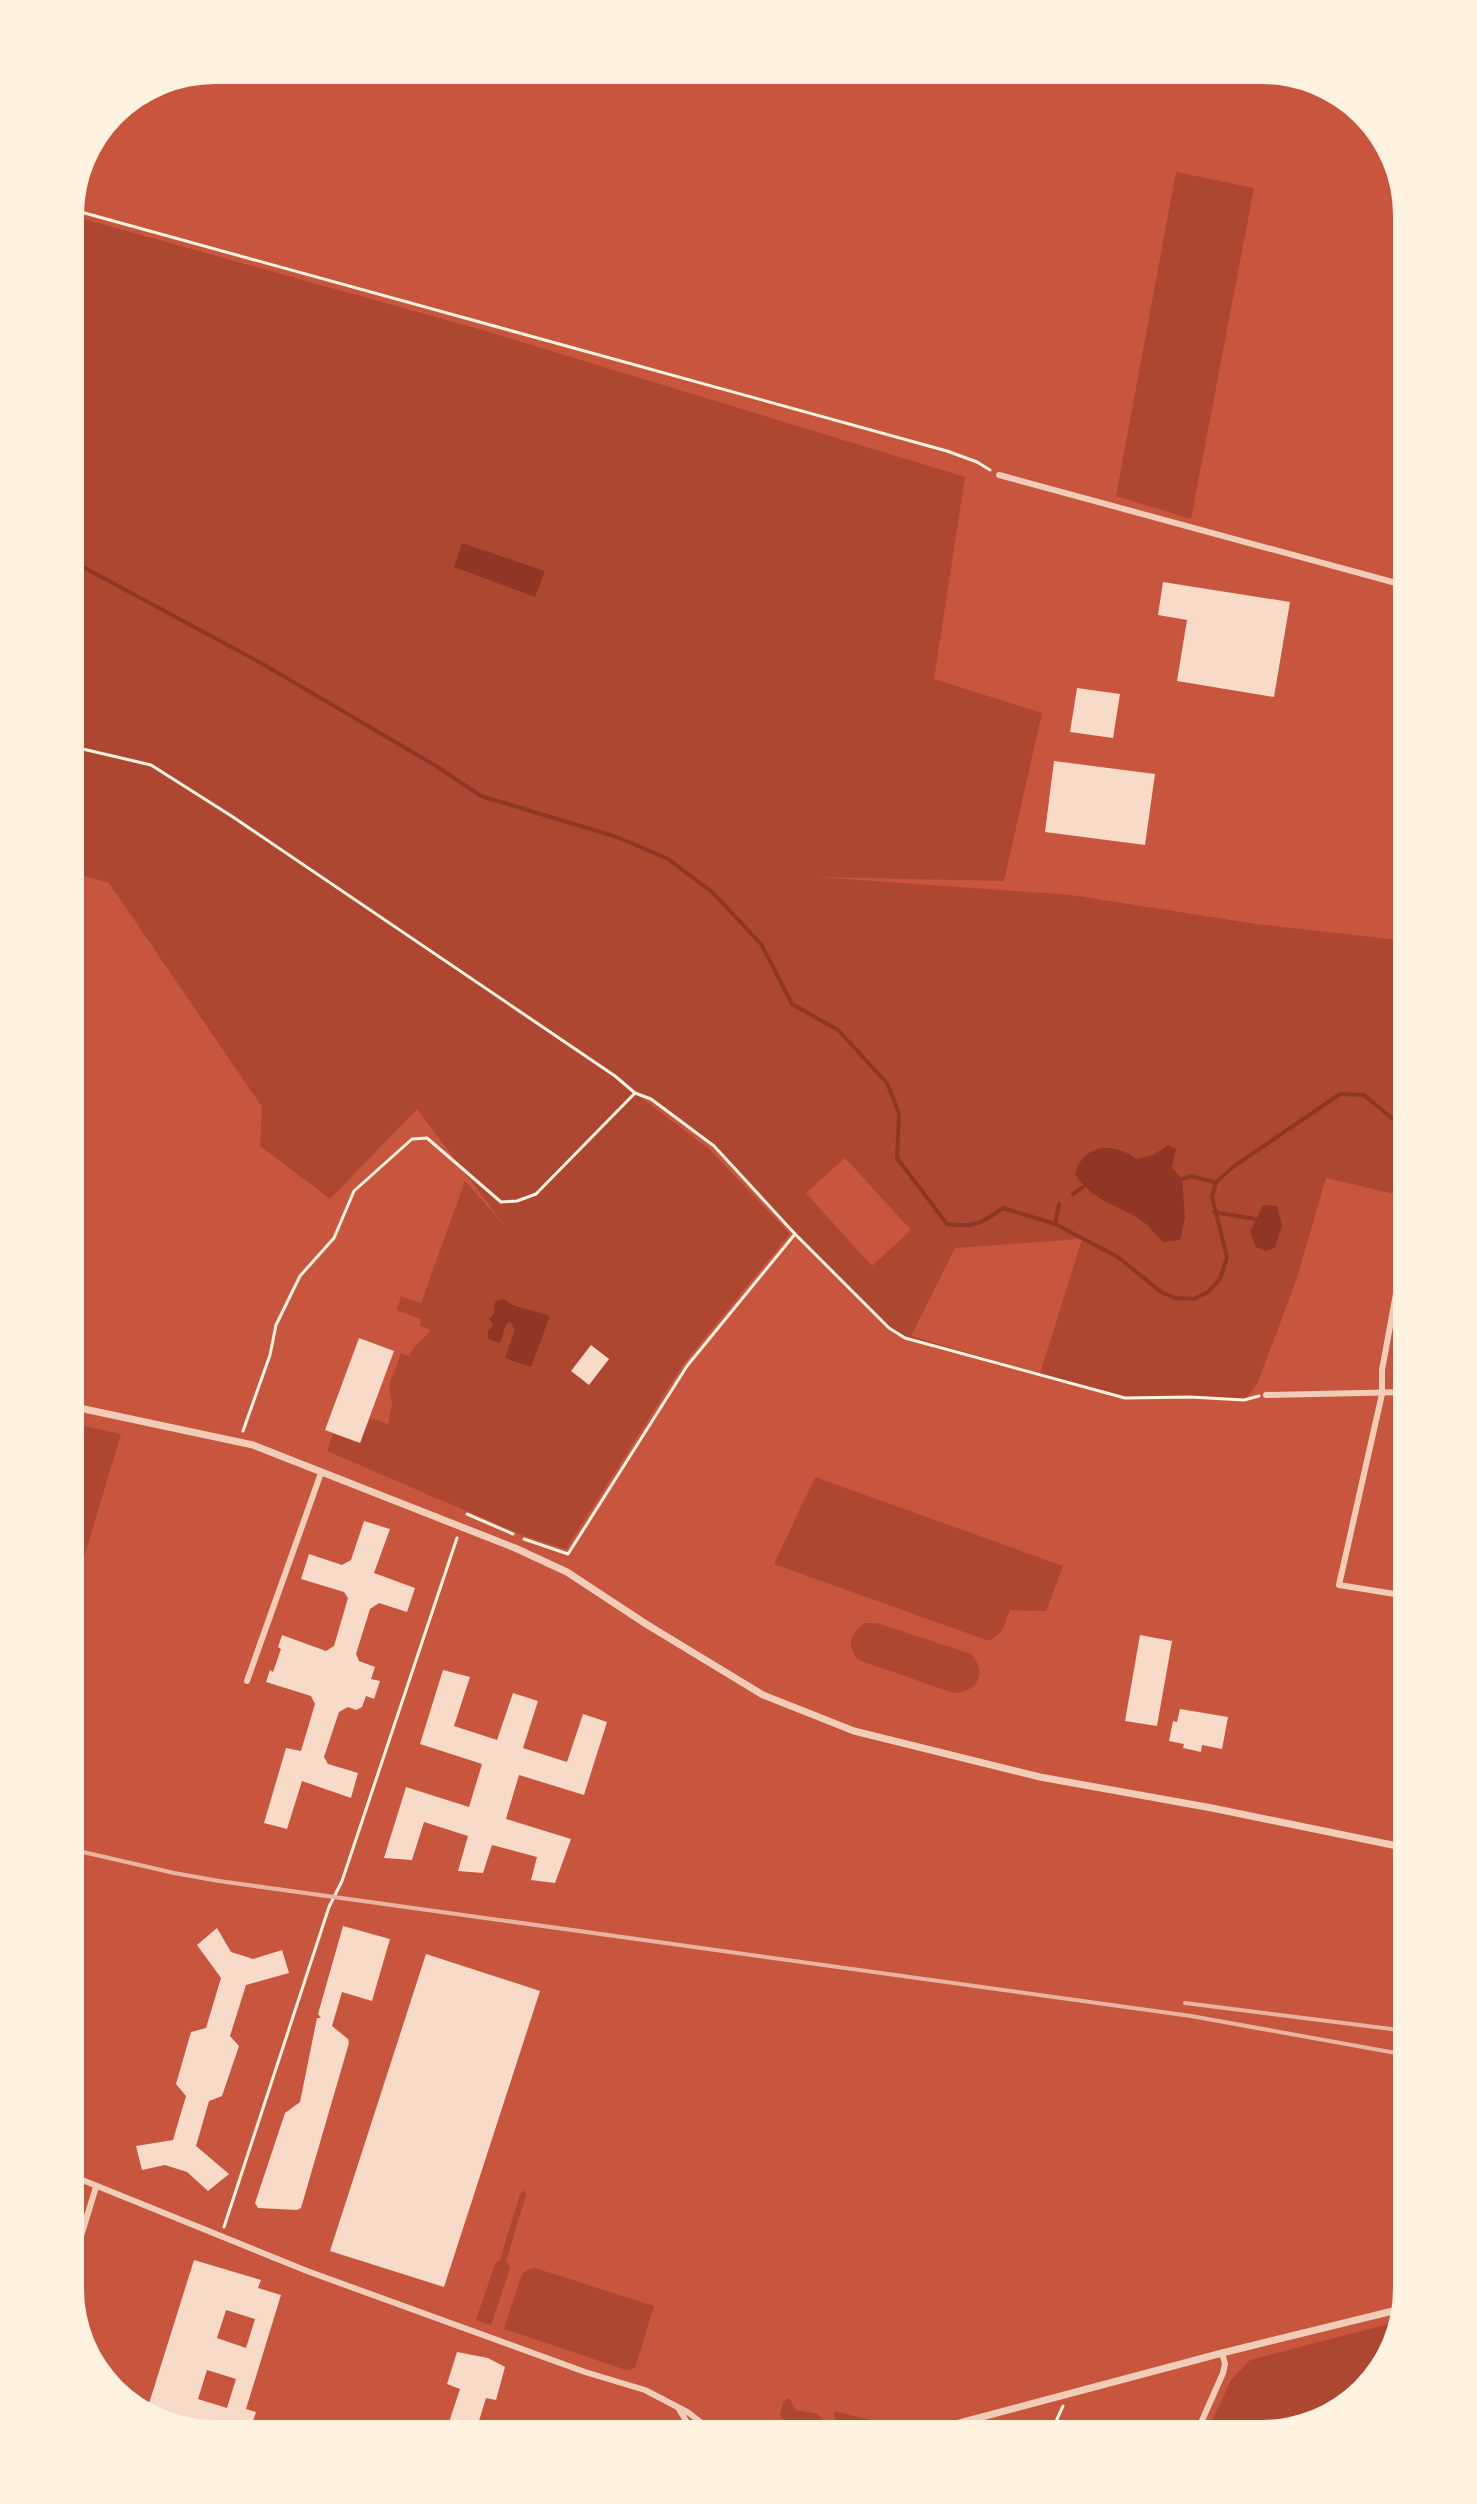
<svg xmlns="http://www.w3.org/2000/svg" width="1477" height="2504" font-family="Arial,sans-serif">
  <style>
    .green { fill: #ae4732; fill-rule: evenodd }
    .water { fill: #8f3625 }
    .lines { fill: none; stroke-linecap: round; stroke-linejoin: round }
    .stream { stroke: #8f3625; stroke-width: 4 }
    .building { fill: #f7dbc8; fill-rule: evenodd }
    .path { stroke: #fff3e0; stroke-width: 3 }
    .minor { stroke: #f1ccb7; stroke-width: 6 }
    .tertiary { stroke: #f1ccb7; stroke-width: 7 }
    .rail { stroke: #e9b49f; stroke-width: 4 }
  </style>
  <rect width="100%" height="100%" fill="#c8553d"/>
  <g class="green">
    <polygon points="1176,172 1254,188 1191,519 1116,496"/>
    <path d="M70,212H73V216L479,329L965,477L934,679L1042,713L1004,881L817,877L1071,895L1256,924L1407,941V1197L1326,1178L1296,1281L1257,1384L1244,1400L1190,1397L1125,1398L905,1338L889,1328L795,1234L714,1146L651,1099L638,1095L710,1150L790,1234L684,1363L566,1549L524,1536L327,1451L333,1434L360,1443L370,1418L388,1424L392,1404L389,1385L401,1353L409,1356C413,1345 424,1341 430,1330L420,1326L421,1319L397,1310L401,1296L421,1303L465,1181L505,1226L417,1109L330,1199L260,1146L262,1107L109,883L70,872ZM845,1158L911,1230L872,1266L806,1193ZM1082,1239L1040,1374L911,1336L955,1248Z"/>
    <polygon points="70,1423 121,1434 70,1604"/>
    <polygon points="815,1477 1063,1566 1046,1611 1010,1610 1002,1631 989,1641 774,1564"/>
    <path d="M865,1623H877L971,1654C988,1672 978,1692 954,1693L858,1660C846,1645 850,1633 865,1623Z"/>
    <polygon points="524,2190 526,2195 506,2261 510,2268 491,2325 476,2320 495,2264 500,2260 520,2194"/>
    <polygon points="535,2268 654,2306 635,2368 626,2370 504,2329 522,2274 529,2269"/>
    <polygon points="1397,2322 1383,2369 1326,2419 1262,2434 1206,2434 1231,2380 1250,2360"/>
    <polygon points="789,2398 796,2410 818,2414 822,2420 821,2426 816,2431 805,2431 788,2426 790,2421 782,2419 780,2414 784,2401"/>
    <polygon points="834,2411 867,2419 865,2431 837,2434"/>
  </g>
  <g class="water">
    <polygon points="462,543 545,571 535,597 454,567"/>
    <path d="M1168,1145L1176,1149L1172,1168L1182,1179L1185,1218L1180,1240L1163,1242C1157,1236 1151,1228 1145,1223C1119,1203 1095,1205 1075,1174C1084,1143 1113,1142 1137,1159L1153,1155Z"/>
    <polygon points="1263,1205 1277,1206 1282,1225 1275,1248 1266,1251 1256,1247 1250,1232"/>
    <path d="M504,1299C512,1308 537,1311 550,1316L531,1367L505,1358L515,1330L511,1322L506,1324L500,1343L488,1339V1331L493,1325L489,1319L494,1313L495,1301Z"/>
  </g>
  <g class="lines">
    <g class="stream">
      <path d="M70,560L261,663L436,766L481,796L617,837L668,859L712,892L761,944L792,1004L838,1030L887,1083L899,1113L897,1158L947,1224C974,1228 982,1223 1003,1208L1055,1224L1118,1257L1161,1292L1175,1298L1194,1299L1208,1292L1220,1279L1227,1257L1212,1197L1216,1182L1233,1167L1340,1094L1364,1095L1400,1125L1407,1121"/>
      <polyline points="1182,1179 1191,1176 1215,1182"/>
      <polyline points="1073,1194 1083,1187"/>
      <polyline points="1214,1212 1255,1219"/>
      <polyline points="1055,1224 1059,1204"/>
    </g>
  </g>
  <g class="building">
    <polygon points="1163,582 1290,602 1274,697 1177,681 1187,620 1158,615"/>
    <polygon points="1077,688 1120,694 1113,738 1070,732"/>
    <polygon points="1054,761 1155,774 1145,845 1045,832"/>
    <polygon points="359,1338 394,1351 360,1443 325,1430"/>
    <polygon points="591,1345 609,1359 589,1385 571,1371"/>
    <polygon points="364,1521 390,1529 374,1573 415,1588 407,1612 379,1603 370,1609 356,1654 359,1661 375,1667 371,1679 380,1681 374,1699 366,1696 362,1707 356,1710 348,1707 339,1712 324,1757 328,1764 358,1773 351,1798 302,1781 287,1829 264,1823 286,1748 301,1751 315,1704 311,1696 266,1682 270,1670 273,1672 281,1649 278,1647 282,1635 326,1651 334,1646 348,1598 344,1592 301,1579 309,1554 342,1565 351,1560"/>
    <polygon points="1140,1635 1172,1641 1157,1726 1125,1721"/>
    <polygon points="443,1670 470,1677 454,1726 497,1740 513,1693 538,1701 523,1748 567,1762 583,1714 607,1722 584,1795 519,1775 506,1819 571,1839 555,1883 531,1880 537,1857 492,1845 483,1873 458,1871 468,1836 424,1822 412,1860 384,1858 406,1787 469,1807 482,1764 420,1744"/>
    <polygon points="1180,1709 1228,1717 1222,1749 1202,1745 1201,1752 1183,1748 1184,1744 1169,1741 1173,1721 1177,1722"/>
    <polygon points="343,1926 390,1939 372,2001 342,1992 332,2026 348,2039 349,2043 301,2208 297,2210 258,2208 255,2203 285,2113 300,2102 317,2018 321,2018 318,2014"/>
    <polygon points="217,1928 231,1952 253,1959 282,1950 289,1973 246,1985 230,2036 239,2046 222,2096 209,2101 196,2146 229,2174 208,2191 187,2172 165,2165 142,2170 136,2146 173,2140 186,2096 176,2084 191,2032 206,2028 221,1978 197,1945"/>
    <polygon points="426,1954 540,1991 444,2287 330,2251"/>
    <path d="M194,2260L261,2280L258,2288L281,2295L246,2409L256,2412L249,2434H206L146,2413ZM226,2310L255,2319L246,2348L217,2338ZM207,2370L236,2379L227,2408L198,2399Z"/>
    <polygon points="457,2352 488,2358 505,2367 496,2400 486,2398 475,2434 445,2434 460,2389 447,2384"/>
  </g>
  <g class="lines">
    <g class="path">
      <polyline points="70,209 947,451 977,462 990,470"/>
      <polyline points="70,246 80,212"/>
      <polyline points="70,746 151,765 233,817 615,1076 635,1093 651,1099 714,1146 795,1234 889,1328 905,1338 1125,1398 1190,1397 1244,1400 1259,1396"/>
      <polyline points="243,1431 270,1355 276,1325 300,1276 334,1238 354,1191 412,1139 427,1138 501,1202 517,1201 536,1194 635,1093"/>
      <polyline points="467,1514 513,1534"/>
      <polyline points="524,1539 568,1554 687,1366 795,1234"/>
      <polyline points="224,2227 329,1907 342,1881 457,1538"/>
      <polyline points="1048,2434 1052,2430 1063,2406"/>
    </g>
    <g class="minor">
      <polyline points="999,475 1407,586"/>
      <polyline points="1404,1250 1382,1370 1382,1394 1339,1585 1407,1596"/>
      <polyline points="1266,1395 1407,1392"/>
      <polyline points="247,1681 321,1473"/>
      <polyline points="70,2175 307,2271 585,2372 645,2390 689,2413 715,2434"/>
      <polyline points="70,2272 96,2187"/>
      <polyline points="679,2409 694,2434"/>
      <polyline points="1196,2434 1223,2373 1225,2364 1222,2353"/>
    </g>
    <g class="tertiary">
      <polyline points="70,1406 253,1445 515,1548 567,1572 646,1624 763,1695 854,1731 1040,1777 1212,1808 1407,1848"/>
      <polyline points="918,2434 1222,2353 1401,2309"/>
    </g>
    <g class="rail">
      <polyline points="70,1849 174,1873 219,1881 1191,2016 1407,2055"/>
      <polyline points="1185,2003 1407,2031"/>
    </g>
  </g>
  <path d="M0 0H1477V2504H0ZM215 84H1262A131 131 0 0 1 1393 215V2289A131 131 0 0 1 1262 2420H215A131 131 0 0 1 84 2289V215A131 131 0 0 1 215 84Z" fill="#fff3e0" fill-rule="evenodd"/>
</svg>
